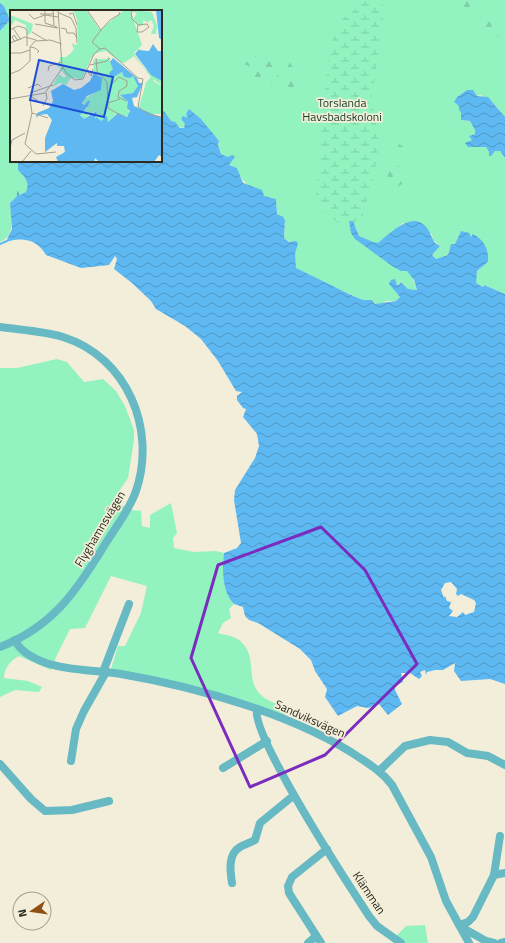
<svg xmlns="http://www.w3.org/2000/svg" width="505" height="943" font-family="'Titillium Web',sans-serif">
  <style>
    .green { fill: #92f2c0 }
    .forest { fill: url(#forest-firs) }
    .wetland { fill: url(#wetland-marsh) }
    .water { fill: url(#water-waves); fill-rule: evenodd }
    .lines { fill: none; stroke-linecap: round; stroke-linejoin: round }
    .stream { stroke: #5eb9f2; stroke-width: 2 }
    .minor { stroke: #67b9c3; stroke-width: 8 }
    .marked { fill: none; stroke: #7b2cbf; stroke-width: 3; stroke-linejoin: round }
    .labels { text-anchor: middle; stroke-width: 3.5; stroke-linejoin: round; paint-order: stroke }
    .park-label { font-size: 12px; fill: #113c28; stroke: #f3eed9 }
    .street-label { font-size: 12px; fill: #2b2a21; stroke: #f3eed9 }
    .inset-road { fill: none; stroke: #a3a08f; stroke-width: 1 }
    .view { fill: #1d4ed8; fill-opacity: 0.15; stroke: #1d4ed8; stroke-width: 2 }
    .inset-edge { fill: none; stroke: #2b2a21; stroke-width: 2 }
  </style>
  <defs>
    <pattern id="forest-firs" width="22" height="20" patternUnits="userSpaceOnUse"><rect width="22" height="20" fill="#92f2c0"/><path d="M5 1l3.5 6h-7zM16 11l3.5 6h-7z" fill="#7ed0a5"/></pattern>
    <pattern id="wetland-marsh" width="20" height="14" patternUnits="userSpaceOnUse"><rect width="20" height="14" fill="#92f2c0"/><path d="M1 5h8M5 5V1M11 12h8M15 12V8" fill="none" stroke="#7ed0a5"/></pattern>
    <pattern id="water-waves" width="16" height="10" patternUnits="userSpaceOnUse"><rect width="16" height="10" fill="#5eb9f2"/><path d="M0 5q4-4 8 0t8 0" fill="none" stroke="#4e97c4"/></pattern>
  </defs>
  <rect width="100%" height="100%" fill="#f3eed9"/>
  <g class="green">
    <path d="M0,0H505V117H503C498,106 491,99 480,95L477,96L467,90L457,97L461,111V120L470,121L475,130V134L470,136L472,140L471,145L486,147L491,156L495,151H500L505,158V294L484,285L483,287L475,283L477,271L488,262L470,235L461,231L455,244H451L448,255L436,259L432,255L440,246L433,240L432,234L403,223L378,243H373L359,236L353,221L351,233L392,266L407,271L411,275L417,290L408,289L401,282L400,284L391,286L400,297L396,301H386L382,304H375L372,300H363L299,271L296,268L292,243L284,238L285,220L277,214L276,199C260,198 241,184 237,168L229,165L235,157H228L221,154L218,145L219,141L188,119H181L185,124V128C176,128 168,119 164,111H161V11H11V161H18V169C25,177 30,182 27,192L20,195L17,190V196L10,203C11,217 16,236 0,242V31L10,20L4,6L0,3Z"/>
    <path d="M57,359L67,362L84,382L103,379L116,391L125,406L134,430V440L128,478L113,500L131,510L141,511L142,526L150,528V515L171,503L177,533L173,538L174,548L194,552L216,551L224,553C222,570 222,592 234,604L229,609L231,618L223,623L218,633C225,635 234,636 239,640C265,661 233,693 284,706L286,716C229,693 170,682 111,669L118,646H125L141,613L147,586L111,576L85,628L70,629L56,657L51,670L19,656C11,660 4,668 4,678L28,681L42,687L39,692L15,690L0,697V368H17Z"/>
    <polygon points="425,925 428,943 406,943 396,936 406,926"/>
  </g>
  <g class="forest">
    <polygon points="465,0 476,0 478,6 476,10 469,13 466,17 461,17 457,11 458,8 464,5"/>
    <path d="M486,14H491L495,16C497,26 503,35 493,43L485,39L478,26L480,17Z"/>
    <path d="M266,47H271L275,53L273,65L278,70L274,72L280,78L279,83L282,84L286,81C285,73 281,67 290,62L296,74V89L295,91L290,88L272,89L271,83L264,75L253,84L251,82L255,75L251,71V67L244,64L243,58L250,48L255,51L256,59H260L265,54Z"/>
    <polygon points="395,141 405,148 401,153 397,153 392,145"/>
    <polygon points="392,158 398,162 403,183 393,191 384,167 386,163"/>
  </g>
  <polygon class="wetland" points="367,0 374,0 383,5 383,21 372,97 379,144 374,175 363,216 352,224 341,225 315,204 329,48 342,19"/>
  <g class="water">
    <polygon points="0,3 4,6 10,20 0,31"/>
    <polygon points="467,90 473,90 477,96 488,97 505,117 505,158 500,151 495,151 491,156 489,156 489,152 486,147 468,147 465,143 472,140 469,136 475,134 475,130 470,121 461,120 461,112 459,110 459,106 454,102 457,97"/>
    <path d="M189,109L201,119L219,141L218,145L221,154L228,157L232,155L235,157L229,165L237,168L243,183L262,190L264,196L276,199L277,214L283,217L285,220L284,238L289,242L296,241L298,243L295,254L296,268L349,294L363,300H372L375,304L396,301L400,297L389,284L391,280L395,279L397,285L400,284L401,282L408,289L417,290L414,280L407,271H401L392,266L355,239L351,233L349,221H353L359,236L373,242L378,243C388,235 411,212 424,225C430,230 431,237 435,243L440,246L432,255L436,259L448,255L451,244H455L461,231L469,233L471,237L473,234C484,240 489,249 488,262L477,271L476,283L483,287L484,285L505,294V684L490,679L461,681L454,671L455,663L443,670H435L427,672L426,675L425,670L420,672L422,676L419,679L410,673H401L403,682L395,686V690L402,704L388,715L379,704L368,708L357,706L338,716L325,697L327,689L315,671L311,660L300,649L258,623L249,620L245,616L243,607L234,604C222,592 222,570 224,553L237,548L241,543L234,500L235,490L255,458L259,446L257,434L243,417L246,409L243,408L237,400V396L242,392L236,391L218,361L201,339L185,326L156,309L151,301L132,283L114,269L117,259L115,256L109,265L81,268L46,255C38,241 25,237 10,241L7,239L12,229L10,203L17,196V190L20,195L26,192C30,182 25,177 18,170V161H161V111H164L171,121L175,122L180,128H184L185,124L181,119L183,116L188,118L186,114ZM451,582L457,589L456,594L458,596L461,594L474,600L476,603L474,612L465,615L463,612L457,617L449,616L453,611L449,608L451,602L447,601L445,596L444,598L441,590L445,583Z"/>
  </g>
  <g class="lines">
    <polyline class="stream" points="0,244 9,240"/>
    <g class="minor">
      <path d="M0,327C21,330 43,331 63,337C127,357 157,429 136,491C129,511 115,528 104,546C76,592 52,627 0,647"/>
      <path d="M15,640C20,652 35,659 46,663C70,671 96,670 121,674C197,687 296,715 360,758C372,766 383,773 392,785L431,857L446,901L469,943"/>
      <polyline points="103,672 129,604"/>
      <path d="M257,709C250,734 350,887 369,916L377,926L401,943"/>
      <polyline points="71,761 76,729 84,711 106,672"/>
      <polyline points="0,764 31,799 45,811 72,810 109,801"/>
      <polyline points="223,768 267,741"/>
      <polyline points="379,771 405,746 430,740 448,742 467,753 488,756 505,765"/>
      <polyline points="494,875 505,873"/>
      <path d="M232,883C230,870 228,854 240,847C245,844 250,843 255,840L260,823L293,796"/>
      <polyline points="459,925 468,922 473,917 494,875 500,836"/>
      <polyline points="461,927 486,941 494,943"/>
      <polyline points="308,943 316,936"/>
      <polyline points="321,943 289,893 288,886 292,877 327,849"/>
      <polyline points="501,943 505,942"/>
    </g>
  </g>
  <path class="marked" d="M321,527L365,570L417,664L325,755L250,787L191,658L218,565Z"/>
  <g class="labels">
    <g class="park-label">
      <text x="342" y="107">Torslanda<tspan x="342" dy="14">Havsbadskoloni</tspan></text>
    </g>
    <g class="street-label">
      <text transform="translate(100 529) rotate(-59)" y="4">Flyghamnsvägen</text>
      <text transform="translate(310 719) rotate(24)" y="4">Sandviksvägen</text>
      <text transform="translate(369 893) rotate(56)" y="4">Klämman</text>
    </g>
  </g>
  <g transform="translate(10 10)">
    <rect width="152" height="152" fill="#f3eed9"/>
    <path d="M63,0H76L90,20L114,0H120L132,35L128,39L133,40H126L124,44L135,59L152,71V75L144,70L134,75L141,67L124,46L114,53L110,52L96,41L86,43L81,48L72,69L61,68L56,75L50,73L42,77L49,64L54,68L56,66L50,59L51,56L48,58L50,47H56L61,43L64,39L62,35L64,32V35L68,34L67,9ZM123,0L142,2L147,16L146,24H141L144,16L142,11L139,10V13L133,10V15L129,16L123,9L127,3L122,2ZM0,5L23,14L21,23L17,25L16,15L5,10L0,17ZM98,46L104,59L100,65L102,68L112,62L114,67L123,65L126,70L128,76L123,83L110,85L118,92L119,105L113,107L106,104L98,112L97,107L90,112L88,107L85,109L87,101L79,104L74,110L70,104L72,100L77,99V92L73,95V90L92,78L90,74L92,71L90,66L84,63L83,51L86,49H97Z" fill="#92f2c0"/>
    <path d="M141,70L152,76V104H138L129,97L136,73Z" fill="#92f2c0"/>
    <path d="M146,0H152V30L149,28ZM143,34L148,41H152V71L141,65L125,44L128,40L139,41ZM103,48L127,68L129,73H133L127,87L122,88L124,96L152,108V147L149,145L144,152H89L85,148L84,152H48L46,147L55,142L54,136H47V133L35,142V128L42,110L37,104L29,105L26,108L27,103L39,98L43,91L41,81L53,74L64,80L71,78L80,71L84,63L92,68L91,80L77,86L72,93L74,95L78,91H80L78,96L70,105L74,109L87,101L85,109L87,107L91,111L97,106L98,112L108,103L117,107L120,101L117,98L118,92L110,85L123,83L128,76L123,66L120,68L114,67L112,62L102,68L99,63L103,59L100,52Z" fill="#5eb9f2"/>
    <path class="inset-road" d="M35,0V13L47,17M43,0L44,15M48,0L52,56L57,64L65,70L73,69L84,44L90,39L95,38L128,68L133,69L128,97L138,104L152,107M77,0L91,20L100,10L110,4L109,2M121,0L122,9L128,15L127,22H132L139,17L137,14L128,15M49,3L61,8L66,18L67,33M19,4L24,9L35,5L48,7M30,4H44M59,4L63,3L67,15M25,14L48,18M3,18L11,30M51,18L56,19L57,23H64L67,28M0,20L8,16L15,18L17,21V36M22,22L37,31M5,32L2,27L4,25L8,31M0,33L15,27L26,30M20,37L25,38L29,41L27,43M90,39L82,32L91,20M0,43H11L20,40M86,48L87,61L97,72L98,98L112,106M80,55L97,51L100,48M38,61L39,56L52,52M78,62L81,66L83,59M0,64L10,60L20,51V37L25,31L40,30L52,34M103,73L109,67L117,71V76L109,81M18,78L28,74L31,77M109,81L108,87L116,91M20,83L43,75M0,89L35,83L53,57M28,91L22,87L20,89L22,103L15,134L26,144L46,142M98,93L110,89M33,96L37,88L36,83M22,103L38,108M0,138L2,130L15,123M12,152L21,141"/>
    <path class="view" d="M29,50L103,67L94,107L20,90Z"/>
    <rect width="152" height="152" class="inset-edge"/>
  </g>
  <g transform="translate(32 911) rotate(257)"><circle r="19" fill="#f3eed9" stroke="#a3a08f"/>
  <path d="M0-3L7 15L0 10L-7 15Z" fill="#8e5013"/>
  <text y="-6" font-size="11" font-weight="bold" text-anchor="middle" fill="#2b2a21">N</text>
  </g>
</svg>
